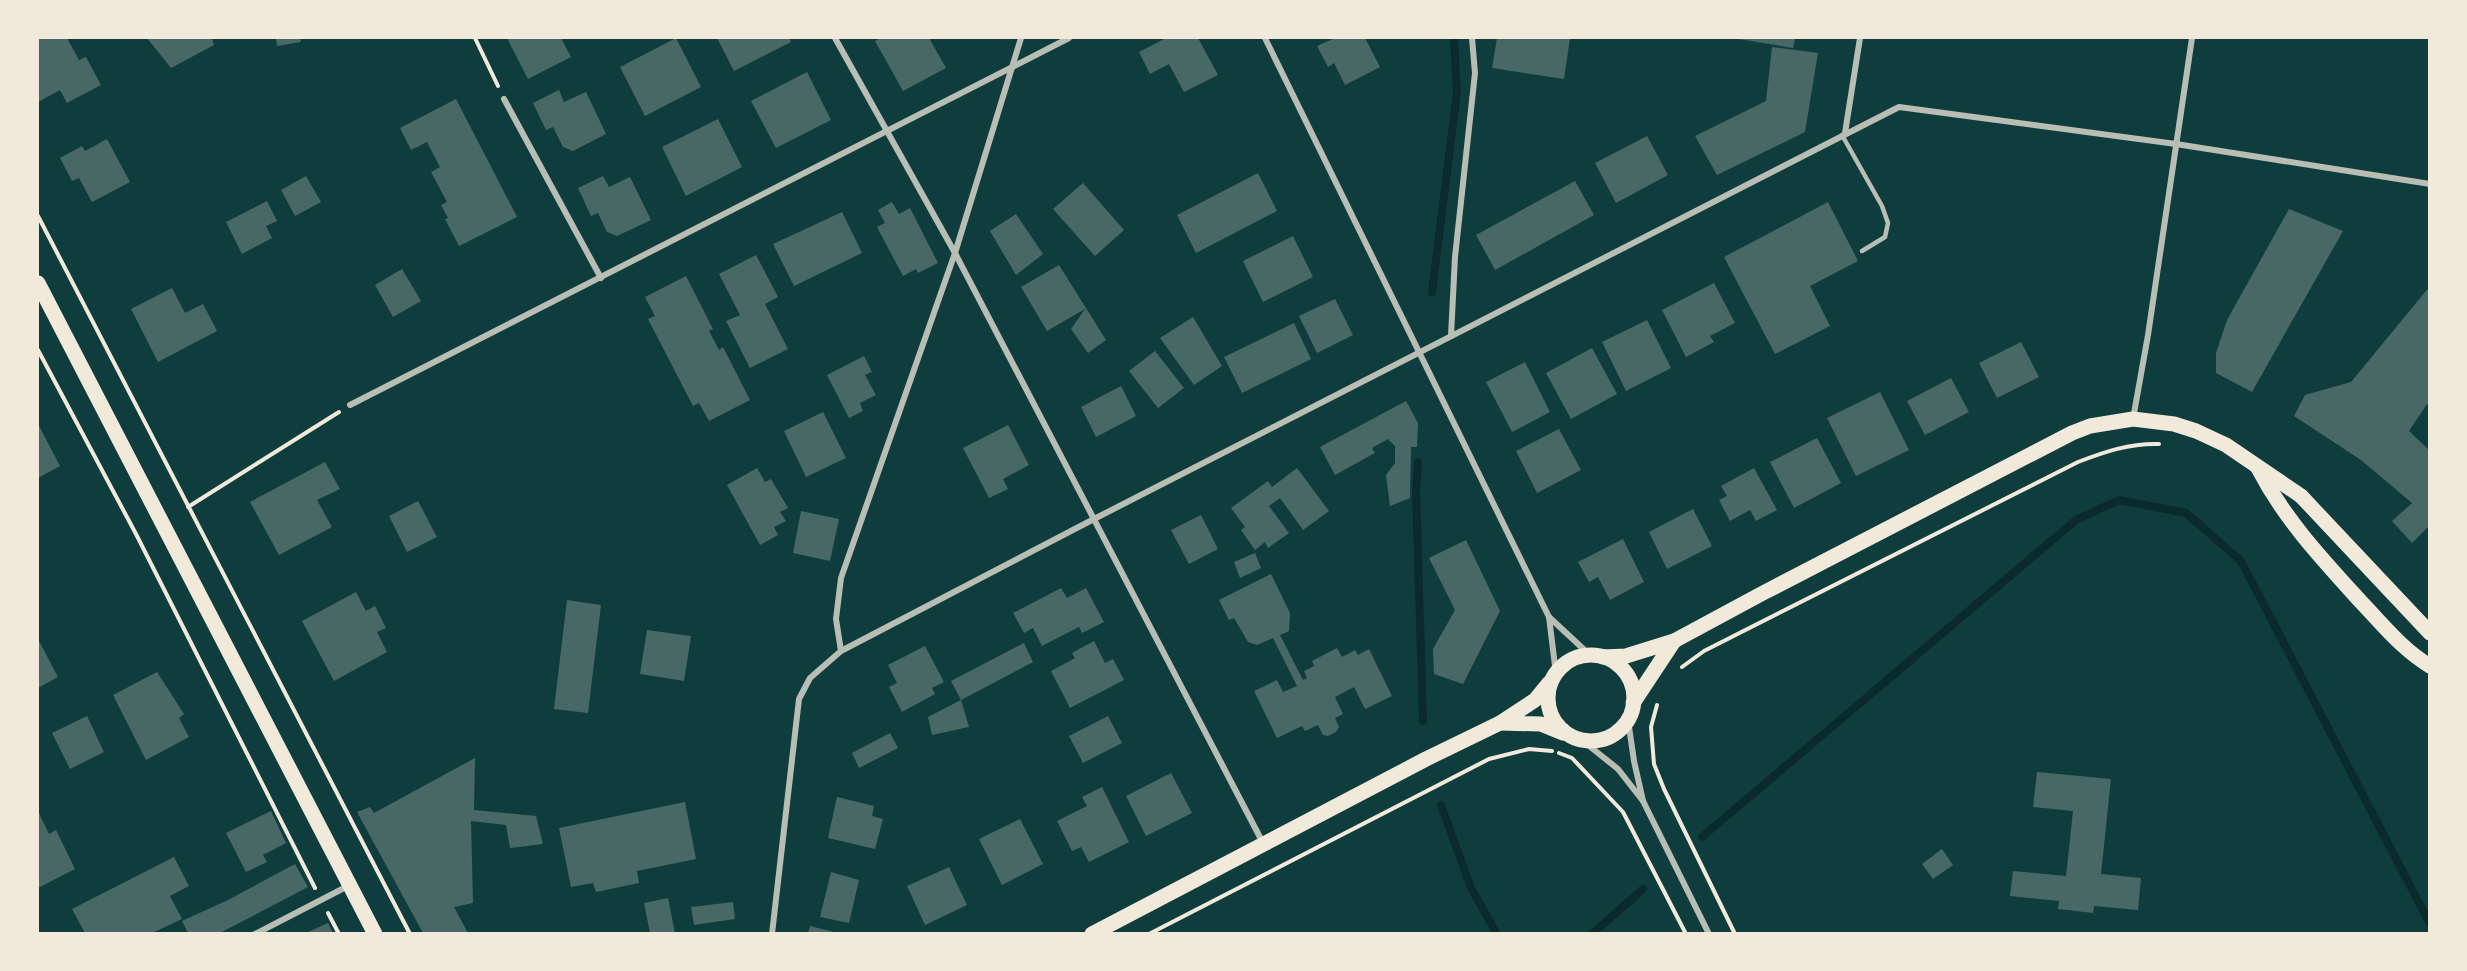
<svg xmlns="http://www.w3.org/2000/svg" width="2467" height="971" font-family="'Golos Text',sans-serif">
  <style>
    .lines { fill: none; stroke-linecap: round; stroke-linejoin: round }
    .stream { stroke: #0a2a2b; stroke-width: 8 }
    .building { fill: #486865 }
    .path { stroke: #f1e9da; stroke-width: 4 }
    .service { stroke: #b8beb3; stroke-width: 4.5 }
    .minor { stroke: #b8beb3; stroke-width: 6 }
    .primary { stroke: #f1e9da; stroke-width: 15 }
  </style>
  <rect width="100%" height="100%" fill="#0f3d3e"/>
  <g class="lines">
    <g class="stream">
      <polyline points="1432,292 1457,92 1454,38"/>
      <polyline points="1418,462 1416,490 1423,721"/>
      <polyline points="1441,805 1471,888 1497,934"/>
      <polyline points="1702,837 2076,520 2119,500 2186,513 2241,561 2430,924"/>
      <polyline points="1592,934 1643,889"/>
    </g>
  </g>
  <g class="building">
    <polygon points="38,38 67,38 79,60 86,57 101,85 67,103 60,90 38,102"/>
    <polygon points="147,38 212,38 214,45 171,68"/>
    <polygon points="276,38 300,38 301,42 277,46"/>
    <polygon points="507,38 561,38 571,57 528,79"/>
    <polygon points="676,38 701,87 645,116 620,67"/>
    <polygon points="717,38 789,38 791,42 734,71"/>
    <polygon points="881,38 929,38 946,68 903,91 875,41"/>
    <polygon points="1166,38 1198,38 1218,75 1184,92 1169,64 1150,74 1139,52"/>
    <polygon points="1335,38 1365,38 1380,67 1345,85 1334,63 1328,67 1317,46"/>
    <polygon points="1497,38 1570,38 1564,79 1492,68"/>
    <polygon points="1733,38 1795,38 1793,48"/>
    <polygon points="1772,47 1818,53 1805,132 1717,175 1695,136 1766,101"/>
    <polygon points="807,72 831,120 776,148 751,101"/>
    <polygon points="559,90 564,102 586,92 606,134 573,151 563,147 553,127 546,130 533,103"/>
    <polygon points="456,99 517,217 459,246 445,219 448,218 441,205 447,202 431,172 440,167 427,142 411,150 400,128"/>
    <polygon points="718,119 742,167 686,196 662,147"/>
    <polygon points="1647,136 1668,175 1616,203 1595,163"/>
    <polygon points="107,139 130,182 92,202 79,178 72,181 60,158 82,146 85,151"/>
    <polygon points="1258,173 1277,211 1196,253 1177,215"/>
    <polygon points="306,176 321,202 295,216 281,190"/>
    <polygon points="603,176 609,187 630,177 651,220 617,236 607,232 598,213 591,216 578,188"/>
    <polygon points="1575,181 1594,215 1495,270 1476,235"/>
    <polygon points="1083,183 1124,230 1095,256 1053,209"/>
    <polygon points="267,201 277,221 266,226 272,238 242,254 226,222"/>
    <polygon points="892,202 899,214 910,208 938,263 918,273 916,269 903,276 877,227 885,223 878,210"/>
    <polygon points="1828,202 1858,261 1810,286 1830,326 1775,354 1724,257"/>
    <polygon points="2289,209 2343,231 2252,392 2216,373 2216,353 2227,320"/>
    <polygon points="842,212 862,253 794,286 773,244"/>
    <polygon points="1016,214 1043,254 1016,275 990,231"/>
    <polygon points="1293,236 1313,277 1263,302 1243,261"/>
    <polygon points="756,255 778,297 765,304 788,349 750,368 726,321 740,315 719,274"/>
    <polygon points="1059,265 1106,340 1088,353 1071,329 1085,309 1047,331 1021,287"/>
    <polygon points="402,269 421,301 393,317 375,285"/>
    <polygon points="686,276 713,329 709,331 719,350 723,347 750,400 709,421 699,403 693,406 648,319 655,316 645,297"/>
    <polygon points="1714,283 1735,323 1710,336 1714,342 1686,357 1662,310"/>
    <polygon points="2430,286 2430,407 2427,404 2409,431 2430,451 2430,525 2412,543 2392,521 2412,503 2361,460 2294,416 2305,395 2351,382"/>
    <polygon points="172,288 185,313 203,304 217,331 158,362 131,309"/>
    <polygon points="1335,299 1353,335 1317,353 1299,316"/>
    <polygon points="1193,317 1222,366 1194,385 1160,338"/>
    <polygon points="1647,320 1671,368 1626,391 1602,342"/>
    <polygon points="1294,323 1311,359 1242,393 1224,357"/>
    <polygon points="2021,342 2039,377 1997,398 1979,363"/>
    <polygon points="1592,348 1617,394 1571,419 1546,373"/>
    <polygon points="1155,351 1184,388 1158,408 1129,371"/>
    <polygon points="864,356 872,372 865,375 876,395 860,403 863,411 849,418 827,375"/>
    <polygon points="1525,362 1550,412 1512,432 1486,382"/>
    <polygon points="1951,378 1969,412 1925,435 1907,401"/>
    <polygon points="1121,386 1136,416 1096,437 1081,407"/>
    <polygon points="1880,392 1909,450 1856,476 1827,418"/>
    <polygon points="1406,401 1418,423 1417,447 1411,447 1410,498 1390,506 1386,475 1395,463 1395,446 1388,439 1372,448 1375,453 1335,475 1320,447"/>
    <polygon points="823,412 846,458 806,477 784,431"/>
    <polygon points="38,424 60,466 38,478"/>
    <polygon points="1008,425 1029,465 1003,479 1008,489 989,498 963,448"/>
    <polygon points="1559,429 1581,470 1537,493 1516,451"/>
    <polygon points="1817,438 1841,483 1794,508 1770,462"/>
    <polygon points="325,462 340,489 317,500 332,527 279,555 250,502"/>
    <polygon points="757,468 765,482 771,479 788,508 780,512 786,521 774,527 778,535 760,545 727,485"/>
    <polygon points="1297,468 1329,511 1303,530 1280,498 1269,506 1289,533 1268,548 1265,542 1255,550 1241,530 1245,527 1231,508 1268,481 1272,487"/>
    <polygon points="1754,468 1777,510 1756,521 1750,510 1730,521 1719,500 1727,496 1721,486"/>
    <polygon points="418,501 437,537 407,552 389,516"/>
    <polygon points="1693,509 1712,546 1667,569 1649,532"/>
    <polygon points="801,511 839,519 830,561 793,553"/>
    <polygon points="1201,515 1218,549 1189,564 1171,530"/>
    <polygon points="1623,539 1644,582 1610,600 1598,577 1589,582 1578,562"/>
    <polygon points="1466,540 1500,611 1463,684 1434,674 1433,649 1455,610 1429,558"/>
    <polygon points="1255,553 1261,568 1240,578 1234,562"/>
    <polygon points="1271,574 1290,613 1289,631 1280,635 1303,680 1307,678 1304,671 1314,666 1312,661 1337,648 1342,657 1355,650 1358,655 1369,649 1392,696 1365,709 1354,687 1335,697 1343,714 1335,718 1339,727 1336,732 1328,736 1323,735 1318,725 1305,731 1302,726 1277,738 1254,691 1277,680 1283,692 1297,686 1273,638 1257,645 1248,642 1234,618 1229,620 1219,600"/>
    <polygon points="1061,588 1067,598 1086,588 1104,622 1082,633 1079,627 1042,646 1033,628 1024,633 1013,613"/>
    <polygon points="356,592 366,611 375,606 386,628 377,632 387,652 334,681 302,621"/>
    <polygon points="567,600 601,605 588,713 554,709"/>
    <polygon points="647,630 691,636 684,681 640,674"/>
    <polygon points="38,639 58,677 38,688"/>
    <polygon points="1094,641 1105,663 1113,659 1124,680 1070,708 1051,671 1075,658 1072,653"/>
    <polygon points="1024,643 1033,662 961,700 951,681"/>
    <polygon points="925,646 944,682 932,688 935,694 902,712 889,687 897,683 888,665"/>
    <polygon points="157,672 184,714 179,718 189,737 146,760 113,695"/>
    <polygon points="961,700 969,727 932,735 928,717"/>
    <polygon points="87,716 104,752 70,769 52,733"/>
    <polygon points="1108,716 1122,743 1083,763 1069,736"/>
    <polygon points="890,733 898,748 859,768 852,753"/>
    <polygon points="475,758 474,810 536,816 543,844 510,848 506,825 471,821 473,903 454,907 468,933 423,933 357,812 370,807 374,813"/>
    <polygon points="2037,772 2111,779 2101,874 2141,878 2138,910 2094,906 2093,913 2058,909 2059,901 2010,896 2013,871 2066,876 2073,811 2033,807"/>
    <polygon points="1171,773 1192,813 1146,836 1126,796"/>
    <polygon points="1102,787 1129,842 1089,862 1081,847 1072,851 1057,821 1087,806 1082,797"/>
    <polygon points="837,797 874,806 872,816 883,819 875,849 828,838"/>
    <polygon points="685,802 696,859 637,871 639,883 596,892 593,883 571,887 559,828"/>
    <polygon points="38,811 49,834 56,830 75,869 38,888"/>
    <polygon points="271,811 286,843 263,855 267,862 246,872 226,833"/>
    <polygon points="1020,819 1043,864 1002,885 979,839"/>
    <polygon points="1942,849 1953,865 1933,879 1922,864"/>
    <polygon points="174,857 189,886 170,896 182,919 152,933 85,933 72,909"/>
    <polygon points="295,864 308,887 220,933 188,933 182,921 228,900"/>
    <polygon points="949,867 967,905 925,925 907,886"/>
    <polygon points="831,872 859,880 849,923 820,917"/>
    <polygon points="668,898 675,933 650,933 644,903"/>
    <polygon points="733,902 735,919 694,925 691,907"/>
    <polygon points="328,923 333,933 306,933"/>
    <polygon points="810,926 838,933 808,933"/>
  </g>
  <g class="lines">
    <g class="path">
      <polyline points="475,38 498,86"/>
      <polyline points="38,216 410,934"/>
      <polyline points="38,350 136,534 315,888"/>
      <polyline points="188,507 339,412"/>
      <path d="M1682,667L1704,651L2078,462C2104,452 2130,443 2159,444"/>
      <polyline points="1657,705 1651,727 1654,764 1664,789 1735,934"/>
      <polyline points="1559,753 1572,758 1623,812 1686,934"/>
      <polyline points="328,913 339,934"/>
      <polyline points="1149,934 1489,759 1529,749 1552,751"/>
    </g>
    <polyline class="service" points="1842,135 1882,206 1888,223 1885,237 1862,251"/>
    <g class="minor">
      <polyline points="835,38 955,253 1263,843"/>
      <polyline points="1265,38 1549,617"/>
      <polyline points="504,99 601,278"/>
      <polyline points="1845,133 1860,38"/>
      <polyline points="1451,336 1455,257 1475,73 1472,38"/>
      <polyline points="350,405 1069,38"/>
      <polyline points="2133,419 2148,335 2192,38"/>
      <polyline points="841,651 836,619 841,578 955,253 1021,38"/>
      <polyline points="1556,674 1549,617 1591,656"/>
      <polyline points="1583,741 1618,769 1643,801 1634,761 1628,720"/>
      <polyline points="1643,801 1709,934"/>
      <polyline points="255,934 348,886"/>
      <polyline points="772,934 799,699 810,678 841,651 1094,519 1899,107 2176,144 2430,184"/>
    </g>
    <g class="primary">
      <polyline points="38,283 375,934"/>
      <path d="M2258,468C2285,520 2323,560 2362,603C2384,626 2403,650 2430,666"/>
      <polyline points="1674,641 1763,593 2072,433 2090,426 2133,419 2174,424 2196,431 2226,445 2301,496 2430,633"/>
      <circle cx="1591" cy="698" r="43"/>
      <polyline points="1603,657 1626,656 1674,641 1633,703"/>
      <polyline points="1549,683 1535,700 1500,723 1541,724 1563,733"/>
      <polyline points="1092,934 1426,759 1500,723"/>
    </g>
  </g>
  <rect width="2467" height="971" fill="none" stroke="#f1e9da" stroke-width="78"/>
</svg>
